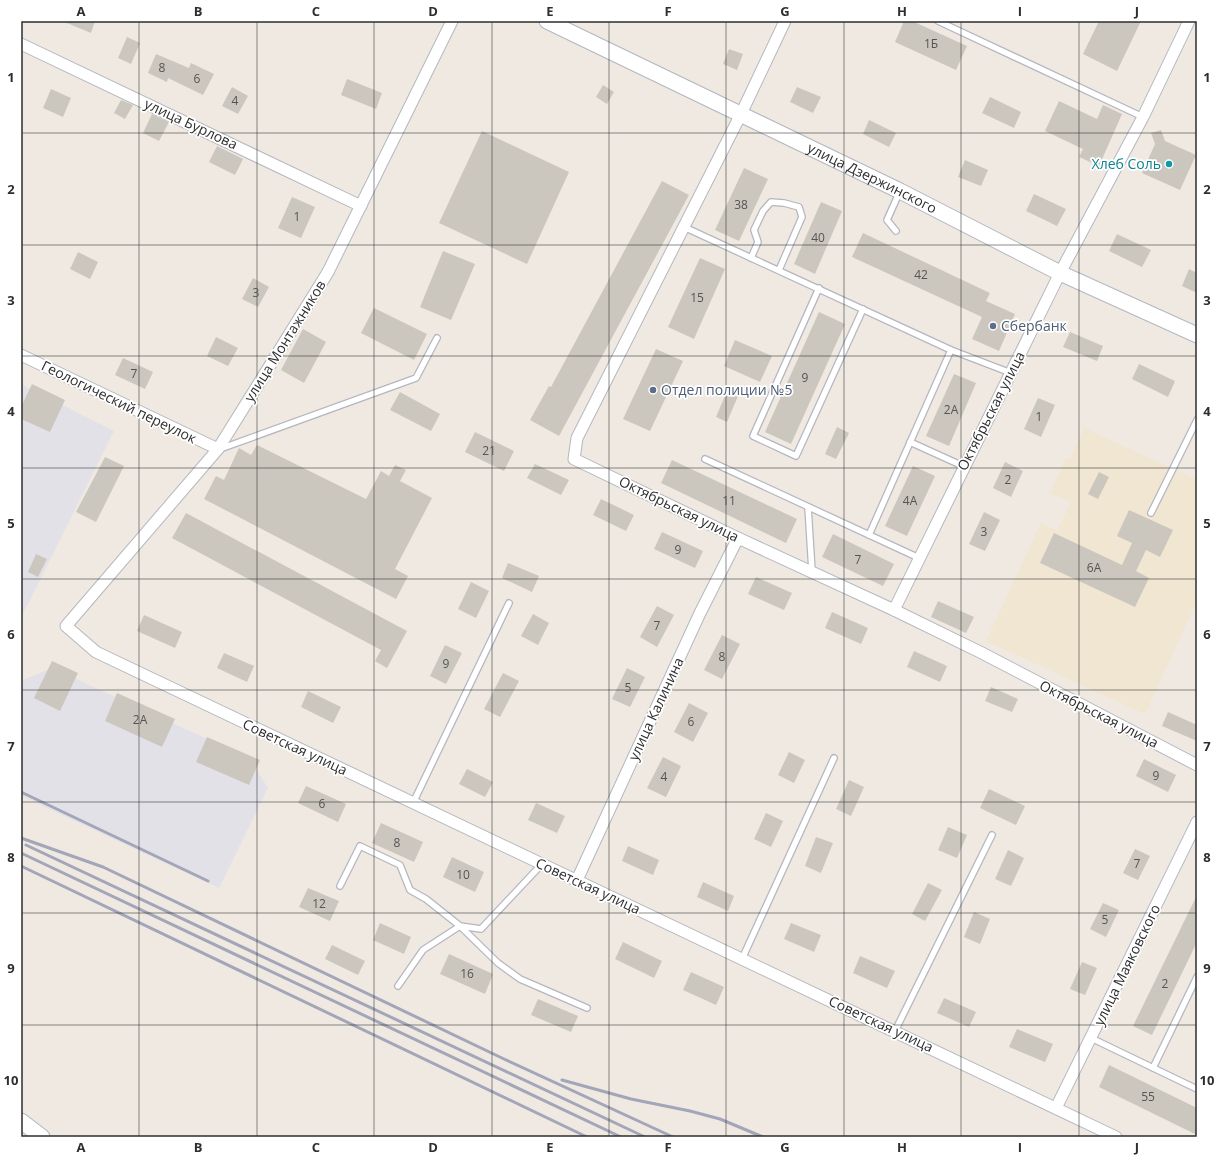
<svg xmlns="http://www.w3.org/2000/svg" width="1218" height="1158" font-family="'Open Sans',sans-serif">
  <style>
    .industrial { fill: #e3e1e8 }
    .education { fill: #f0e6d1 }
    .building { fill: #cbc7bf }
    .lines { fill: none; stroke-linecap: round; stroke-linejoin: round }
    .lane-casing { stroke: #b4b7c1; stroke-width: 8 }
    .street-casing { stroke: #b4b7c1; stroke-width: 13 }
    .secondary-casing { stroke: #b4b7c1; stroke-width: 17 }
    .lane { stroke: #fff; stroke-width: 5.5 }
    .street { stroke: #fff; stroke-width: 11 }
    .secondary { stroke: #fff; stroke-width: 15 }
    .rail { stroke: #a3a6b8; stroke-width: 3 }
    .grid { fill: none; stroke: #2e2e2e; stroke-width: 1; stroke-opacity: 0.55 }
    .culture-dot { fill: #0f9aa8; stroke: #fff; stroke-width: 1.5 }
    .service-dot { fill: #5c6f8a; stroke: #fff; stroke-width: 1.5 }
    .labels { text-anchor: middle; stroke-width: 3.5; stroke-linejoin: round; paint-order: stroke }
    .number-label { font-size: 12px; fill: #555452 }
    .street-label { font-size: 14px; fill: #2e2e2e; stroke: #fff }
    .culture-label { font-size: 14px; fill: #0d838f; stroke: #fff; text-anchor: end }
    .service-label { font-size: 14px; fill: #4e5e75; stroke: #fff; text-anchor: start }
    .neatline { fill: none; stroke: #2e2e2e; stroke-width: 1.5 }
    .grid-label { font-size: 13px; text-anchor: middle; font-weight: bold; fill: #2e2e2e }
  </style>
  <rect width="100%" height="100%" fill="#efe9e1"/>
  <g class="industrial">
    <polygon points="21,384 114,431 21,618"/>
    <polygon points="52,668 249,758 268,788 219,888 21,796 21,679 23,680"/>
  </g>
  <polygon class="education" points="1084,428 1197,480 1197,601 1145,714 986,641 1041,523 1057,531 1071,502 1050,493 1066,458 1070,459"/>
  <g class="building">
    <polygon points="62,21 95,21 91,33"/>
    <polygon points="904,21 912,21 967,46 956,70 895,42"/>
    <polygon points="1099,21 1141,21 1117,71 1083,54"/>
    <polygon points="127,37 140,43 131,64 118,58"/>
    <polygon points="729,49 743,54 737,70 723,64"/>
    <polygon points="156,54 189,68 191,63 214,74 203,95 168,78 167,82 148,73"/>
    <polygon points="347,79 382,93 376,109 341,95"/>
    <polygon points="603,85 614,92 607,104 596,97"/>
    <polygon points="232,87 248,96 238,114 222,106"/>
    <polygon points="797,87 821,97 813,113 790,102"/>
    <polygon points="51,89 71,98 63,117 43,108"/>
    <polygon points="990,97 1021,112 1014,128 982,113"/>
    <polygon points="121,100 133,105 125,119 114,113"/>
    <polygon points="1059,101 1097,119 1103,105 1122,114 1099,166 1079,157 1083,149 1045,131"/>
    <polygon points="152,114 169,122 159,141 143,133"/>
    <polygon points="869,120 896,133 889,147 863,134"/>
    <polygon points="1161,130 1165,141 1196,155 1180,190 1142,173 1155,144 1151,133"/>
    <polygon points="482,131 569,172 527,264 439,223"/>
    <polygon points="217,146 243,159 235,175 209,162"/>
    <polygon points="965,160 988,170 981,186 958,177"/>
    <polygon points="744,168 768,179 739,241 715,230"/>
    <polygon points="662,181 689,195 559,436 530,420 549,386 551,387"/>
    <polygon points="1034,194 1066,209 1057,226 1026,211"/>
    <polygon points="292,197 315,207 301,238 278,228"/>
    <polygon points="821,202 842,211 815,274 794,264"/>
    <polygon points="863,233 990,293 986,301 1015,314 999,351 972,339 982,317 852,257"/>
    <polygon points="1117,234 1151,250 1142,267 1109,251"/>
    <polygon points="443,251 475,264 451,320 420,307"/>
    <polygon points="78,252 98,262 90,279 70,269"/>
    <polygon points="700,258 725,269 694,339 668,327"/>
    <polygon points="1189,269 1197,273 1197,293 1182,286"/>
    <polygon points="253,278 269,287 258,307 242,299"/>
    <polygon points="374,308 427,334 414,360 361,333"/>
    <polygon points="819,312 845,324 791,444 765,432"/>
    <polygon points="303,329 326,342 304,383 281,370"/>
    <polygon points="1070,332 1103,346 1097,361 1063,347"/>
    <polygon points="216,337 238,348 228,366 207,356"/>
    <polygon points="735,340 772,356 760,382 724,366"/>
    <polygon points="656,349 683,361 650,431 623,419"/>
    <polygon points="123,358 153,372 145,389 115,375"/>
    <polygon points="1139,364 1175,381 1168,397 1132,379"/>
    <polygon points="954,374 976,383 949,446 926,436"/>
    <polygon points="32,384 65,400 50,432 21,419 21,407"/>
    <polygon points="727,391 738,396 727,422 716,417"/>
    <polygon points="400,392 440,414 431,431 390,410"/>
    <polygon points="1038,398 1055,405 1041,437 1024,429"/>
    <polygon points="837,427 849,433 836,459 825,454"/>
    <polygon points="475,432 514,451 504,471 465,452"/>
    <polygon points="257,445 366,499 381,471 389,476 395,465 406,470 400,481 432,498 395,569 408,576 396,599 204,499 216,476 224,480 239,448 251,455"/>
    <polygon points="105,457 124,466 96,522 76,512"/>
    <polygon points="672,460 797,519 786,543 661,483"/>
    <polygon points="1005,462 1023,471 1011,497 993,488"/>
    <polygon points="535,464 569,480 561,495 527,478"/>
    <polygon points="913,466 935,476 907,536 885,526"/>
    <polygon points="1099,472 1109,477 1098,499 1088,494"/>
    <polygon points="601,499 634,515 626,531 593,515"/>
    <polygon points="1129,510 1173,530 1160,557 1146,550 1136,571 1149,578 1135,607 1040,563 1054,533 1122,565 1132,543 1117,536"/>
    <polygon points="984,512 1000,520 985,551 969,544"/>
    <polygon points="186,513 407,631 387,668 375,661 381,650 172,538"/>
    <polygon points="662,532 703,551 695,568 654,549"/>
    <polygon points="833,534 894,564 883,586 822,557"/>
    <polygon points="36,554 47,559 38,577 28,572"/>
    <polygon points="508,563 539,576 532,592 502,578"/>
    <polygon points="756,577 792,593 784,610 748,594"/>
    <polygon points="471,582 489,591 476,618 458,609"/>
    <polygon points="938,601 974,617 966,633 931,617"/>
    <polygon points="657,606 674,615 657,647 640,637"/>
    <polygon points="832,612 868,628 861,644 825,628"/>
    <polygon points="533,614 549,623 538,645 521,636"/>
    <polygon points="144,615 182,632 175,648 137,631"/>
    <polygon points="722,635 740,644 722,679 704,670"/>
    <polygon points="445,645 462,653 446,684 430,676"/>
    <polygon points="914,651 947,666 940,682 907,667"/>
    <polygon points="224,653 254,666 247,682 217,668"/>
    <polygon points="52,661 78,673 60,711 34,698"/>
    <polygon points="627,668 645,677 630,707 612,699"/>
    <polygon points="503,673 519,681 500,717 484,709"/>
    <polygon points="991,687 1018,699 1012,712 985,701"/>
    <polygon points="308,691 341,707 333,723 301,707"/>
    <polygon points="117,693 175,719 162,747 105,721"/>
    <polygon points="689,703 708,713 693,742 674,732"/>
    <polygon points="1168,712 1197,725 1197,741 1162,726"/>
    <polygon points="207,737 260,760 249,785 196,762"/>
    <polygon points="789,752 805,760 794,783 778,775"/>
    <polygon points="663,757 681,766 666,797 647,788"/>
    <polygon points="1144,759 1176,775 1168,792 1136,776"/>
    <polygon points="467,769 493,782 485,797 459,784"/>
    <polygon points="849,780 864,787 851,816 836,809"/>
    <polygon points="306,786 346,804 338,822 298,803"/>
    <polygon points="989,789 1025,806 1016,825 980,808"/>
    <polygon points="536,803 565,816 557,833 528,820"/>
    <polygon points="766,813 783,821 771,847 754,839"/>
    <polygon points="381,823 423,842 414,862 372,843"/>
    <polygon points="948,827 967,835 957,858 938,850"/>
    <polygon points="816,837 833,843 821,873 805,866"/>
    <polygon points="628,846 659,860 653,875 622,861"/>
    <polygon points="1135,849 1150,856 1138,880 1123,873"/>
    <polygon points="1008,850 1024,858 1011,886 995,879"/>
    <polygon points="452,857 484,872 475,892 443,877"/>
    <polygon points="703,882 734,896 728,911 697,897"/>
    <polygon points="928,883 942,890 925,921 912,914"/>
    <polygon points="308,888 339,901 330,921 299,907"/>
    <polygon points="1197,895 1197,942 1152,1035 1133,1026"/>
    <polygon points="1103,903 1119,910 1106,937 1090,929"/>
    <polygon points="974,912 990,919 980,944 964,937"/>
    <polygon points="380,923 411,937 404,954 373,940"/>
    <polygon points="791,923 821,935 814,952 784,939"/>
    <polygon points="623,942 662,961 654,978 615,959"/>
    <polygon points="332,945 365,961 358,975 325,959"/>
    <polygon points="449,954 493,974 485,994 440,974"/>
    <polygon points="860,956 895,971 887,988 853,973"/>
    <polygon points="1082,962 1097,968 1085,995 1070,989"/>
    <polygon points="691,972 724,987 716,1005 683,990"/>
    <polygon points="944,998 976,1012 969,1027 937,1013"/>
    <polygon points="538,999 578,1016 571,1032 531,1015"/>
    <polygon points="1017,1029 1053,1044 1045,1062 1009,1047"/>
    <polygon points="1109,1065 1197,1108 1197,1135 1099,1087"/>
  </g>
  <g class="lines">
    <defs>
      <g id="lane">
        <polyline points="938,21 1143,117"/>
        <polyline points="684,227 951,350 1011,373"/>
        <polyline points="896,231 887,220 900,191"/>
        <polyline points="751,258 758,242 754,230 763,211 771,202 784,203 799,207 802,217 779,270"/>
        <polyline points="819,288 753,436 796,456 863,309"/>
        <polyline points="910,442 963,466"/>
        <polyline points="220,449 416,378 437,338"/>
        <polyline points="705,459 919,558"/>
        <polyline points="808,507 812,571"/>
        <polyline points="1151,513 1197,420"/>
        <polyline points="869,535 951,350"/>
        <polyline points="413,803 509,603"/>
        <polyline points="340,886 360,846 400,865 410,890 426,899 460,926 498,963 520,979 587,1008"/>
        <polyline points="742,959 834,758"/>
        <polyline points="398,986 423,950 460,926 481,929 542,864"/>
        <polyline points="895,1031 992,835"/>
        <polyline points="1091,1038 1197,1089"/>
        <polyline points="1153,1068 1197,977"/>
      </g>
      <g id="street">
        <polyline points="452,21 328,272 218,449 66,626 96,652 1116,1137"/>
        <polyline points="785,21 741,114 577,438 574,459 738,538 894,610 980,652 1197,765"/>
        <polyline points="21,44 361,206"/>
        <polyline points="21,355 218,449"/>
        <polyline points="894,610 1060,273 1143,117 1189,21"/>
        <polyline points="577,880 700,613 738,538"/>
        <polyline points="1056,1108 1197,822"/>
      </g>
      <g id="secondary">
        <path id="s1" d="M547,21L900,191L1060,273L1197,335"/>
        <polyline points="21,1121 42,1137"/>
      </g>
    </defs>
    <use href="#lane" class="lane-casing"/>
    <use href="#street" class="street-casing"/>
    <use href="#secondary" class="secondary-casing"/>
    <use href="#lane" class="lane"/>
    <use href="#street" class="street"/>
    <use href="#secondary" class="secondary"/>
    <g class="rail">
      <polyline points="21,792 208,881"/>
      <polyline points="21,838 103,867 504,1059 673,1137"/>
      <polyline points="26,845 645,1137"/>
      <polyline points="21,853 621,1137"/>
      <polyline points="21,866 587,1137"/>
      <polyline points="562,1080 631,1099 690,1111 720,1119 763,1137"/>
    </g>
  </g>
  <path class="grid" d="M139,21V1137M257,21V1137M374,21V1137M492,21V1137M609,21V1137M726,21V1137M844,21V1137M961,21V1137M1079,21V1137M21,133H1197M21,245H1197M21,356H1197M21,468H1197M21,579H1197M21,690H1197M21,802H1197M21,913H1197M21,1025H1197"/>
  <circle class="culture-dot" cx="1169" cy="164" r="4"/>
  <g class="service-dot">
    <circle cx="993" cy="326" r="4"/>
    <circle cx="653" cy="390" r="4"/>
  </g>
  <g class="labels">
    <g class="number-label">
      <text x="931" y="48">1Б</text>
      <text x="162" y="72">8</text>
      <text x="197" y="83">6</text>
      <text x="235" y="105">4</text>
      <text x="741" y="209">38</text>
      <text x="297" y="221">1</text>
      <text x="818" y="242">40</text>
      <text x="921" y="279">42</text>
      <text x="256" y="297">3</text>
      <text x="697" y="302">15</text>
      <text x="134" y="378">7</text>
      <text x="805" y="382">9</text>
      <text x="951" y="414">2А</text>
      <text x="1039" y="421">1</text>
      <text x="489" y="455">21</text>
      <text x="1008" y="484">2</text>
      <text x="729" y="505">11</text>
      <text x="910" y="505">4А</text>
      <text x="984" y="536">3</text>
      <text x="678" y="554">9</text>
      <text x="858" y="564">7</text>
      <text x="1094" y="572">6А</text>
      <text x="657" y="630">7</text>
      <text x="722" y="661">8</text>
      <text x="446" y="668">9</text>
      <text x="628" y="692">5</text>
      <text x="140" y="724">2А</text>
      <text x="691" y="726">6</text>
      <text x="1156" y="780">9</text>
      <text x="664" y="781">4</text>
      <text x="322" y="808">6</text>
      <text x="397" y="847">8</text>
      <text x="1137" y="868">7</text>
      <text x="463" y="879">10</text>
      <text x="319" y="908">12</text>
      <text x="1105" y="924">5</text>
      <text x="467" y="978">16</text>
      <text x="1165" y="988">2</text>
      <text x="1148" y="1101">55</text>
    </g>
    <g class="street-label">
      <text transform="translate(191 124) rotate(25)" y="5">улица Бурлова</text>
      <text dy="5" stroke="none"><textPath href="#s1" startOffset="361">улица Дзержинского</textPath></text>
      <text transform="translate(285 341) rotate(-58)" y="5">улица Монтажников</text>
      <text transform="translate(119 402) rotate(26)" y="5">Геологический переулок</text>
      <text transform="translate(991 411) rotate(-63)" y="5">Октябрьская улица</text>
      <text transform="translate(679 509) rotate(26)" y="5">Октябрьская улица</text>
      <text transform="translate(656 709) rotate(-65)" y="5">улица Калинина</text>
      <text transform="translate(1099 714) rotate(27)" y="5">Октябрьская улица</text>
      <text transform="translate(295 747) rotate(25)" y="5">Советская улица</text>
      <text transform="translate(588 886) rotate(25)" y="5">Советская улица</text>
      <text transform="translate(1127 965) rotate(-64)" y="5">улица Маяковского</text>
      <text transform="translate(881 1024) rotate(25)" y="5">Советская улица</text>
    </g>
    <g class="culture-label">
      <text x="1161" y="169">Хлеб Соль</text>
    </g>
    <g class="service-label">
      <text x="1001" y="331">Сбербанк</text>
      <text x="661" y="395">Отдел полиции №5</text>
    </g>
  </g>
  <rect width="1218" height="1158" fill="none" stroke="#ffffff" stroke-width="44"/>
  <rect x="22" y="22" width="1174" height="1114" class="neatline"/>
  <g class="grid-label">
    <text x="81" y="16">A</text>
    <text x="198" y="16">B</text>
    <text x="316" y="16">C</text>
    <text x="433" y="16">D</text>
    <text x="550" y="16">E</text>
    <text x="668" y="16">F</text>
    <text x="785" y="16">G</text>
    <text x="902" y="16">H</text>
    <text x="1020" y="16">I</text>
    <text x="1137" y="16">J</text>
    <text x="11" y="82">1</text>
    <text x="1207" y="82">1</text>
    <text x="11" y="194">2</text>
    <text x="1207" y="194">2</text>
    <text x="11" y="305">3</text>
    <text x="1207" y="305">3</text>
    <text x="11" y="416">4</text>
    <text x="1207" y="416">4</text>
    <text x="11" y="528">5</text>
    <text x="1207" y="528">5</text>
    <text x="11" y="639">6</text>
    <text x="1207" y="639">6</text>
    <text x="11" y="751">7</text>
    <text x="1207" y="751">7</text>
    <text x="11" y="862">8</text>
    <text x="1207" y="862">8</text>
    <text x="11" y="973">9</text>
    <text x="1207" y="973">9</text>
    <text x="11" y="1085">10</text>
    <text x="1207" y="1085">10</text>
    <text x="81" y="1152">A</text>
    <text x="198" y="1152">B</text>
    <text x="316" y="1152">C</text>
    <text x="433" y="1152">D</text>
    <text x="550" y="1152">E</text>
    <text x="668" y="1152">F</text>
    <text x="785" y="1152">G</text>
    <text x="902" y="1152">H</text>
    <text x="1020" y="1152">I</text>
    <text x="1137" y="1152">J</text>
  </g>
</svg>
